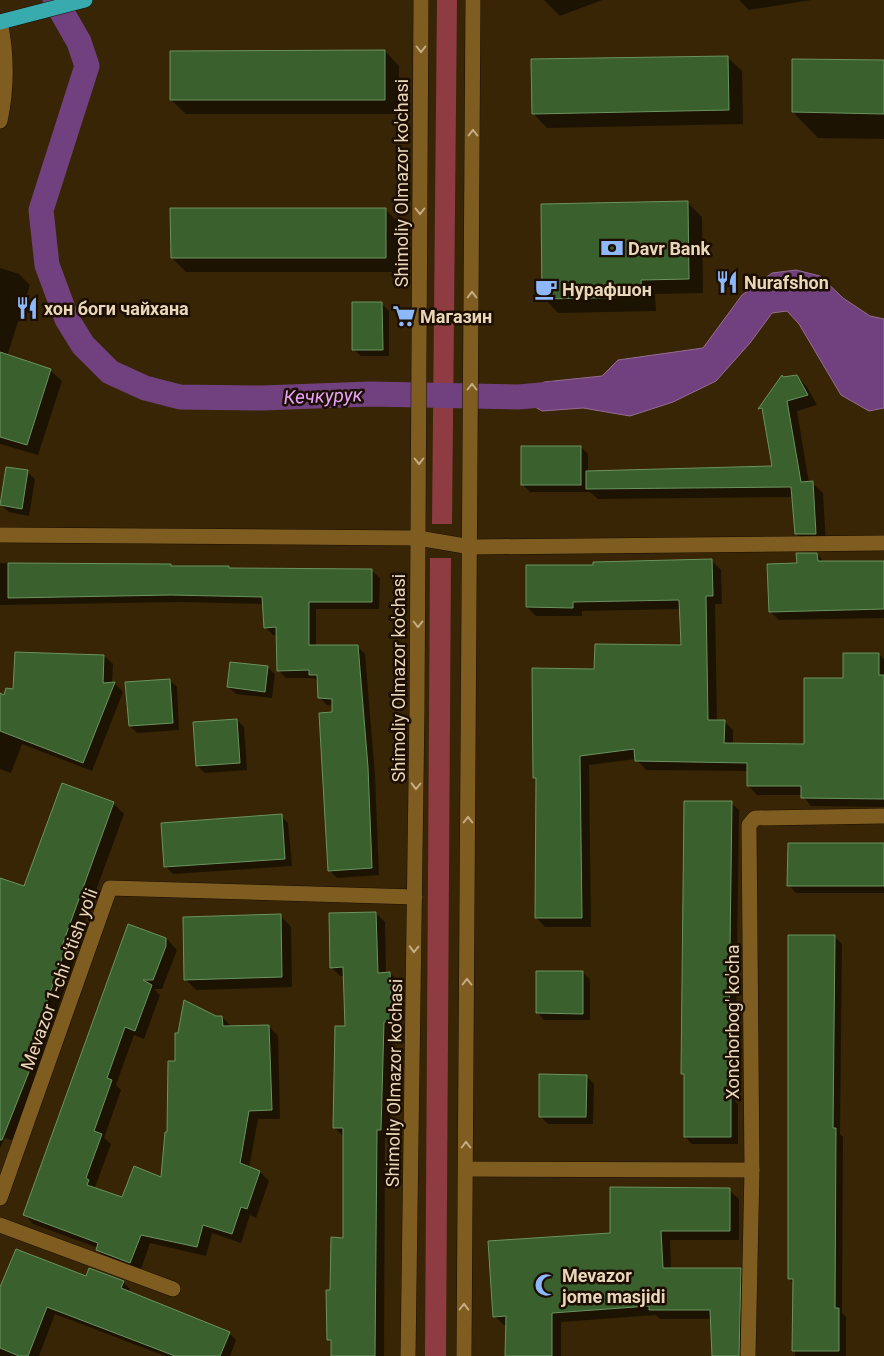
<svg xmlns="http://www.w3.org/2000/svg" width="884" height="1356" font-family="Roboto,sans-serif">
<style>
.forest{fill:#8e3c42}
.water{fill:#71417f;stroke:#956e91}
.shadow{fill:#0007}
.lines{fill:none;stroke-linecap:round;stroke-linejoin:round}
.canal{stroke:#71417f;stroke-width:25}
.building{fill:#3a602e;stroke:#6b935f}
.street-casing{stroke:#1a0f01;stroke-width:16}
.secondary-casing{stroke:#1a0f01;stroke-width:16}
.highway-casing{stroke:#1a0f01;stroke-width:16}
.street{stroke:#7f5d21;stroke-width:15}
.secondary{stroke:#7f5d21;stroke-width:15}
.highway{stroke:#38abaf;stroke-width:15}
.oneway{stroke:#c5ac84}
.labels{text-anchor:middle;dominant-baseline:central;stroke-width:5;stroke-linejoin:round;paint-order:stroke}
.street-label{font-size:18px;fill:#ead7ba;stroke:#1c0e00}
.poi-label{font-size:18px;font-weight:bold;fill:#ead7ba;stroke:#1c0e00;text-anchor:start}
.water-label{font-size:19px;font-style:italic;fill:#e7a2fa;stroke:#1c0e00}
</style>
<rect width="100%" height="100%" fill="#372505"/>
<g class="forest">
<path d="M437,0H457L452,524H432Z"/>
<path d="M430,558H451L446,1356H425Z"/>
</g>
<path class="water" d="M796,270L820,276L843,298L870,316L884,319V408L869,411L841,395L799,324L787,311L772,313L750,343L716,381L673,402L630,416L583,408L542,411L518,397L544,382L602,376L618,360L703,348L742,295L772,273Z"/>
<g class="shadow">
<path d="M544,0H602L560,16Z"/>
<path d="M739,0H811L749,10Z"/>
<path d="M385,51L399,66V114H186L171,100Z"/>
<path d="M727,57L742,71L743,124L547,128L533,113Z"/>
<path d="M884,61V139L818,138L793,112Z"/>
<path d="M688,203L702,217L703,293L655,294L656,311L558,313L544,298Z"/>
<path d="M385,209L400,224V272H186L172,258Z"/>
<path d="M0,268L19,274L30,285L7,356L50,370L62,381L38,455L0,444Z"/>
<path d="M382,304L389,311V356H361L353,349Z"/>
<path d="M797,376L807,387L817,405L797,411L809,483H812L823,493L826,544L807,545L796,534L793,497L598,499L590,492H530L523,485L581,447L588,454V472L774,467L764,413L760,409L783,377Z"/>
<path d="M27,472L35,479L29,516L9,512L1,505Z"/>
<path d="M817,554L825,563L884,562V618L779,620L770,611L798,564Z"/>
<path d="M712,561L721,570L722,604H715L717,721H724L733,730V745H805L844,679L879,654L884,659V807L811,806L802,795H757L748,785V771L646,770L636,759L589,765L591,927H545L536,917L537,780L534,777L595,670L683,646L681,609L582,611V616H536L527,607L595,567Z"/>
<path d="M0,563L170,565L173,567L230,569L372,571L380,578L379,609H316V646H357L365,654L375,776L379,875L337,878L329,870L333,706L327,705L319,697L318,682L314,678H286L278,670V635H273L265,627L264,604L180,602L0,605Z"/>
<path d="M104,656L113,664L112,684H115L123,692L92,771L22,744L11,773L0,769V695L5,696Z"/>
<path d="M267,667L275,674L272,698L236,694L228,687Z"/>
<path d="M169,680L177,687L179,730L137,733L130,726Z"/>
<path d="M237,720L244,727L247,770L205,773L197,766Z"/>
<path d="M62,785L114,804L124,814L72,956L75,959L44,1049L49,1055L15,1141L5,1138L0,1148V879L25,887Z"/>
<path d="M731,803L739,810L735,1101L738,1104V1144H692L685,1137V1076L682,1073Z"/>
<path d="M281,816L288,823L292,866L173,874L165,866Z"/>
<path d="M884,845V893H796L789,885Z"/>
<path d="M376,913L385,922L386,973H390L399,982L400,1030H393L390,1138H385L384,1356H332V1344L328,1339L332,1291L344,1239L343,1136L334,1127L347,1027L344,976H340L331,967Z"/>
<path d="M280,915L291,927L292,987L196,990L185,979Z"/>
<path d="M128,926L168,940L177,950L162,989H154L160,995L144,1039L134,1035L116,1085L121,1090L104,1138L111,1144L95,1187L97,1190L123,1199L162,1178L176,1062L215,1017H222L231,1026H269L278,1036L280,1119H258L249,1168L260,1172L269,1181L256,1218L250,1215L241,1243L212,1233L206,1256L150,1243L140,1272L106,1259L97,1250L98,1248L33,1224L24,1214Z"/>
<path d="M834,936L842,944L840,1134L843,1137L842,1313L846,1317V1356H795L794,1283L789,1279Z"/>
<path d="M583,972L590,980V1020H544L537,1012Z"/>
<path d="M586,1076L594,1084L593,1124H548L540,1116Z"/>
<path d="M729,1190L739,1199V1240H670L671,1269H740L749,1279L748,1356H713L712,1319H660L656,1315L561,1322V1356H507V1325H504L494,1316L612,1235Z"/>
<path d="M86,1278L123,1282L130,1289L129,1293L229,1333L236,1340L230,1356H165L55,1314L39,1356H0V1293Z"/>
</g>
<g class="lines">
<path class="canal" d="M55,0L79,42L87,66L41,210L47,265L67,319L83,345L110,372L145,388L180,397L262,398L370,394L518,397L552,394"/>
</g>
<g class="building">
<path d="M385,50V100H170V51Z"/>
<path d="M728,56L729,110L532,114L531,59Z"/>
<path d="M792,59L884,60V114L792,112Z"/>
<path d="M688,201L689,279L641,280L642,297L542,299L541,204Z"/>
<path d="M170,208H386V258H171Z"/>
<path d="M352,302H382L383,350H352Z"/>
<path d="M0,352L51,369L27,445L0,437Z"/>
<path d="M782,375L783,377L797,375L808,395L787,401L801,482L813,481L816,534H795L791,487L586,489V471L772,466L762,408L758,409Z"/>
<rect x="521" y="446" width="60" height="39"/>
<path d="M6,467L28,470L22,509L0,505Z"/>
<path d="M796,553H817L818,561H884V609L769,612L767,564L797,563Z"/>
<path d="M712,559L713,596H706L708,720H725L724,743L804,744V678H843V653H879V675H884V799L801,798V786H747V763L635,761L634,749L580,756L582,918H535L536,778H533L532,668L594,669L595,644L681,645L679,600L573,602V608L526,607V565H593V562Z"/>
<path d="M8,563L171,564V566H229V568L372,569V602H309V645H358L368,767L372,868L328,871L319,713L332,712V699L318,698L317,675H309V670L277,671L276,627L264,628L262,597L171,595L8,598Z"/>
<path d="M15,652L104,655L103,683L115,682L83,763L0,731V693L4,695L6,688L13,689Z"/>
<path d="M230,662L268,666L265,692L227,687Z"/>
<path d="M170,679L173,723L129,726L125,682Z"/>
<path d="M237,719L240,763L196,766L193,722Z"/>
<path d="M62,783L114,802L62,946L66,947L33,1041L40,1044L2,1140H0V878L24,886Z"/>
<path d="M684,801H732L728,1095H731V1137H684V1074H681Z"/>
<path d="M282,814L285,859L164,867L161,823Z"/>
<path d="M788,843H884V886H787Z"/>
<path d="M376,912L378,973L390,972L392,1021L384,1022L381,1130H377L375,1356H331V1340H327L326,1290H330L331,1237L343,1238V1128H333L335,1026H345L343,967L330,968L329,913Z"/>
<path d="M281,914L282,977L184,980L183,917Z"/>
<path d="M128,924L166,938V946L153,980H143L152,985L135,1031L125,1027L107,1078L112,1080L94,1131L102,1134L86,1178L89,1180L87,1185L122,1197L134,1166L161,1177L165,1132H167L168,1061H175V1033H178L184,1000L216,1016H222L223,1026L269,1025L272,1110L249,1111L240,1163L260,1171L247,1209L241,1207L232,1234L203,1225L197,1247L141,1235L130,1263L96,1250L98,1243L23,1215Z"/>
<path d="M788,935H835L833,1128H836L835,1308H839V1351H792L793,1279H788Z"/>
<path d="M536,971H583V1014L536,1013Z"/>
<path d="M539,1074L587,1075L586,1117H539Z"/>
<path d="M610,1187L730,1188V1231H661L663,1268H741L739,1356H712L710,1310H649V1306L552,1313V1356H505L506,1316L493,1317L488,1241L610,1233Z"/>
<path d="M16,1249L86,1276L89,1268L124,1281L121,1288L230,1332L220,1356H175L47,1307L28,1356H19L0,1348V1287Z"/>
</g>
<g class="lines">
<defs>
<g id="street">
<path d="M0,22C7,53 7,89 0,121"/>
<path d="M0,535L418,538L471,547L884,543"/>
<path d="M466,1169L752,1170"/>
<path d="M0,1198L110,888L415,897"/>
<path d="M0,1225L173,1289"/>
<path d="M748,1356L752,1170L749,825L755,818L884,816"/>
</g>
<g id="secondary">
<path d="M408,1356L417,710L421,0"/>
<path d="M464,1356L473,0"/>
</g>
<path id="highway" d="M0,22L85,0"/>
</defs>
<use href="#street" class="street-casing"/>
<use href="#secondary" class="secondary-casing"/>
<use href="#highway" class="highway-casing"/>
<use href="#street" class="street"/>
<use href="#secondary" class="secondary"/>
<use href="#highway" class="highway"/>
</g>
<defs><path id="oneway-chevron" d="M-2-3.5L2.5 0L-2 3.5" fill="none" stroke-width="1.6" stroke-linecap="round" stroke-linejoin="round" transform="scale(1.25)"/></defs>
<g class="oneway">
<use href="#oneway-chevron" transform="translate(421 49) rotate(90)"/>
<use href="#oneway-chevron" transform="translate(473 133) rotate(-90)"/>
<use href="#oneway-chevron" transform="translate(420 211) rotate(90)"/>
<use href="#oneway-chevron" transform="translate(472 295) rotate(-90)"/>
<use href="#oneway-chevron" transform="translate(472 387) rotate(-90)"/>
<use href="#oneway-chevron" transform="translate(419 461) rotate(90)"/>
<use href="#oneway-chevron" transform="translate(418 624) rotate(90)"/>
<use href="#oneway-chevron" transform="translate(416 786) rotate(91)"/>
<use href="#oneway-chevron" transform="translate(468 820) rotate(-90)"/>
<use href="#oneway-chevron" transform="translate(414 949) rotate(91)"/>
<use href="#oneway-chevron" transform="translate(467 982) rotate(-90)"/>
<use href="#oneway-chevron" transform="translate(466 1145) rotate(-90)"/>
<use href="#oneway-chevron" transform="translate(464 1307) rotate(-89)"/>
</g>
<defs>
<symbol id="bank-bare" viewBox="-9 -9 18 18"><path d="M-6-4H6V4H-6ZM0-2.3a2.3 2.3 0 1 0 0 4.6a2.3 2.3 0 1 0 0-4.6Z" fill="#8db9fc" stroke="#1c0e00" stroke-width="2.5" paint-order="stroke"/></symbol>
<symbol id="restaurant-bare" viewBox="-9 -9 18 18"><path d="M-5-6h1v4h1v-4h1v4h1v-4h1v5L-1.5 .5V6h-2V.5L-5-1ZM5-6V6H3V1.5H1.5Q1.5-4 5-6Z" fill="#8db9fc" stroke="#1c0e00" stroke-width="2.5" paint-order="stroke"/></symbol>
<symbol id="cafe-bare" viewBox="-9 -9 18 18"><path d="M-5.5-4.5H6V0H3Q3 3.5 0 3.5H-2.5Q-5.5 3.5-5.5 0ZM3-3.2v2h1.7v-2ZM-6 4.5H4V6H-6Z" fill="#8db9fc" stroke="#1c0e00" stroke-width="2.5" paint-order="stroke"/></symbol>
<symbol id="supermarket-bare" viewBox="-9 -9 18 18"><path d="M-6-5.5h2.5l.6 2H6L4.5 2H-2.5L-4.4-4H-6ZM-1.5 3.2a1.3 1.3 0 1 0 .1 0ZM3 3.2a1.3 1.3 0 1 0 .1 0Z" fill="#8db9fc" stroke="#1c0e00" stroke-width="2.5" paint-order="stroke"/></symbol>
<symbol id="mosque-bare" viewBox="-9 -9 18 18"><path d="M3.5-4.9A6 6 0 1 0 3.5 4.9A5 5 0 1 1 3.5-4.9Z" fill="#8db9fc" stroke="#1c0e00" stroke-width="2.5" paint-order="stroke"/></symbol>
</defs>
<g fill-rule="evenodd">
<use href="#bank-bare" x="596" y="232" width="32" height="32"/>
<use href="#restaurant-bare" x="711" y="266" width="32" height="32"/>
<use href="#cafe-bare" x="530" y="273" width="32" height="32"/>
<use href="#restaurant-bare" x="11" y="292" width="32" height="32"/>
<use href="#supermarket-bare" x="388" y="300" width="32" height="32"/>
<use href="#mosque-bare" x="530" y="1269" width="32" height="32"/>
</g>
<g class="labels">
<g class="street-label">
<text transform="translate(401 183) rotate(-90)">Shimoliy Olmazor ko'chasi</text>
<text transform="translate(398 678) rotate(-90)">Shimoliy Olmazor ko'chasi</text>
<text transform="translate(59 979) rotate(-70)">Mevazor 1-chi o'tish yo'li</text>
<text transform="translate(732 1022) rotate(-90)">Xonchorbog' ko'cha</text>
<text transform="translate(394 1083) rotate(-89)">Shimoliy Olmazor ko'chasi</text>
</g>
<g class="poi-label">
<text x="628" y="248">Davr Bank</text>
<text x="744" y="282">Nurafshon</text>
<text x="562" y="289">Нурафшон</text>
<text x="44" y="308">хон боги чайхана</text>
<text x="420" y="316">Магазин</text>
<text x="562" y="1275">Mevazor<tspan x="562" dy="21">jome masjidi</tspan></text>
</g>
<g class="water-label">
<text transform="translate(323 396) rotate(-2)">Кечкурук</text>
</g>
</g>
</svg>
